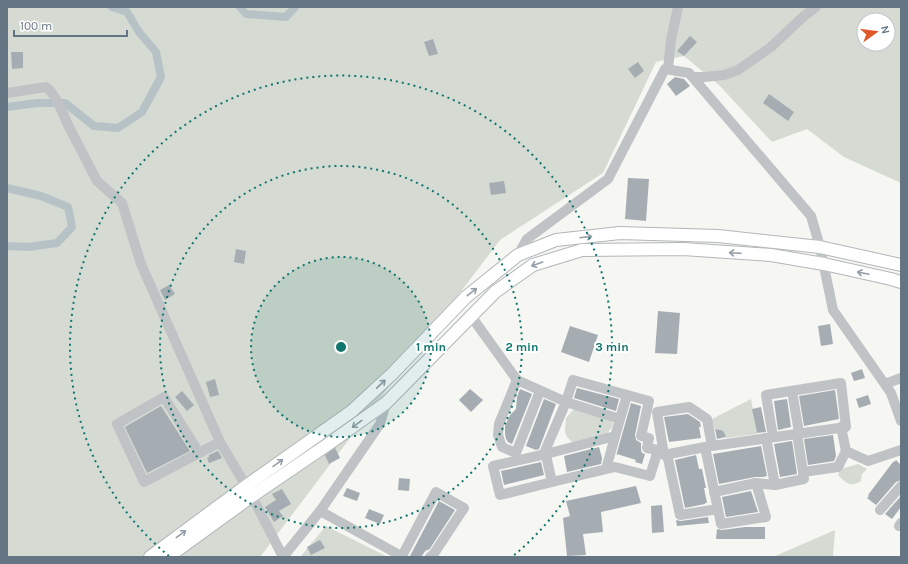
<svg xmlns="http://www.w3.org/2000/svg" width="908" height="564" font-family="Karla,sans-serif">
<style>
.green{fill:#d5dbd2;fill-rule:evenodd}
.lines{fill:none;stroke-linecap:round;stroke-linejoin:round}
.canal{stroke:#b7c2c7;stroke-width:8}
.building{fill:#a5adb3}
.major-casing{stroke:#b2b7ba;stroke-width:14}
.minor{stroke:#bfc3c6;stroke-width:10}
.major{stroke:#fff;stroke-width:12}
.oneway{stroke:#939ea8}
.ring{fill:none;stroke:#0f766e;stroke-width:2;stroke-dasharray:2 4}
.centre{fill:#0f766e;stroke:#fff;stroke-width:2}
.ring-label{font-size:12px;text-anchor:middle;font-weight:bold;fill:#0f766e;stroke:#fff;stroke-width:4;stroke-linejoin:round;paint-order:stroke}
</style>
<rect width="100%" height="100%" fill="#f6f6f2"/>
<g class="green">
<path d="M7,7H901V183L844,157L807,129L772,142L719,85L684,56L656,62L603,173L500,240L260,557H7ZM864,20H888V44H864Z"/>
<path d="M751,399L757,434L726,438C724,430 720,430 713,428L710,420Z"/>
<path d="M574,409L611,421L613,423L612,427L606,435L573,442L571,441L567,437L565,432L566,418Z"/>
<path d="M858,464L867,469L862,474L861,481C850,488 846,483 838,475L839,472L844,468Z"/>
<path d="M326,526L388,557H300Z"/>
<path d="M835,530L833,557H773Z"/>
</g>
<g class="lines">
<g class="canal">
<path d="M240,7L246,14L286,17L295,7"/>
<path d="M7,107L37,103H65L94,126L118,128L142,112L161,77L156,52L139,32L127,12L112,7"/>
<path d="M7,188L41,196L68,207L72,227L57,243L28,247L7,246"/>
</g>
</g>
<g class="building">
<path d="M690,36L697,42L684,56L677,51Z"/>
<path d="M433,39L438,54L429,56L424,42Z"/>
<path d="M11,52H23V68L12,69Z"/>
<path d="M638,62L644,71L635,78L628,69Z"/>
<path d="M675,77L684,79L690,86L676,96L667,84Z"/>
<path d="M769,94L794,112L788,121L763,103Z"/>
<path d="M628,178L649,179L646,221L625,219Z"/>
<path d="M504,181L506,193L491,195L489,183Z"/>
<path d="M236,249L246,251L244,264L234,262Z"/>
<path d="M169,285L175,294L165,300L160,290Z"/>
<path d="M658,311L680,313L677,354L655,353Z"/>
<path d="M830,324L833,344L821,346L818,326Z"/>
<path d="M570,326L598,335L589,362L561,352Z"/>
<path d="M862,369L865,378L854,381L851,373Z"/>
<path d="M215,379L219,395L210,397L206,382Z"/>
<path d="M577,388L619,399L616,411L574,398Z"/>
<path d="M470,389L483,400L471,412L459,400Z"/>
<path d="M520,389L532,394L512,444L508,442L506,439L505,434V426L510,415L516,409L517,397Z"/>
<path d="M835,390L839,419L804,426L799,396Z"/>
<path d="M182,391L194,405L187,411L175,397Z"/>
<path d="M868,395L871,404L859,408L856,399Z"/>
<path d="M544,399L556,404L539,449L536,450L526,446Z"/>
<path d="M787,399L791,427L778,430L774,401Z"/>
<path d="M631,403L641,406L635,435L636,440L641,443V450L642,453L645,454L642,464L635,462L636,460L617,454L616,456Z"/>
<path d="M161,406L190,451L147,473L125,427Z"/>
<path d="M761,407L766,432L757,433L752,409Z"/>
<path d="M688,414L700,422L701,427H699L701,438L669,442L664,417Z"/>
<path d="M715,429L721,430L724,432L726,437L717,439Z"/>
<path d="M833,435L836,456L834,461L808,465L804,439Z"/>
<path d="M792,441L797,474L780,477L774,444Z"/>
<path d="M761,446L767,476L763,477H755L719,484L713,454Z"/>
<path d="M599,447L602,458L601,464L567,472L564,456Z"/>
<path d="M335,448L340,458L329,464L325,455Z"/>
<path d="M218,451L222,458L209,463L207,458L209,457V455Z"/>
<path d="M696,455L699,469H702L706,488H704L707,503H705V504L685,508L675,460Z"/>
<path d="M896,460L901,465V480L896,482L876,505L867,498L869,496L868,495L893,462H894Z"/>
<path d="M541,462L544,475L504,485L501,471Z"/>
<path d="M399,478L410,479L409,491L398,490Z"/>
<path d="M636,486L641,503L601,512L603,532L583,534L586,555L567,556L563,518L570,516L566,501Z"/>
<path d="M347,488L360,493L357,501L343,496Z"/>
<path d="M282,489L291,504L279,511L283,516L274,522L265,507L276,500L272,494Z"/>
<path d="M751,491L758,512L726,517L722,497Z"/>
<path d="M901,496V507L892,519L885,514Z"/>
<path d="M439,501L455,510L429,550L428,549L427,551L426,550L421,557H412L410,556Z"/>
<path d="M662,505L664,532L652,533L651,506Z"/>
<path d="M369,509L384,515L380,524L365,518Z"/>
<path d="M708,517L709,523L677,526L676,520L681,521Z"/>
<path d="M745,527H765V539H716L717,529L722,530Z"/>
<path d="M320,540L325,548L311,555L307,547Z"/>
</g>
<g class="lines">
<defs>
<g id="major">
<path d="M150,557L246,486L352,411L392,374L466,297L518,255L556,240L620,233L718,236L820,247L901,265"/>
<path d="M168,557L252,496L327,445L386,403L495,292L533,265L582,250L683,249L771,255L824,264L891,279L901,282"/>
</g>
</defs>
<use href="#major" class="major-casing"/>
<g class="minor">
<path d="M668,69L671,40L678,7"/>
<path d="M693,77H704L724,75L738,70L771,47L804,16L816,7"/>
<path d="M7,93L46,87C55,93 63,113 67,123L97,181L122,203L141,264L220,442L246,486"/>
<path d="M518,255L527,239L608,179L665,69L689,73L811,216L820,247L833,310L891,393L901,421"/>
<path d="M471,316L517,380L566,402L545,451L552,482L615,467L650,476L658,450L647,448L649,438L641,436L649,401L573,380L566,402L620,419L606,469"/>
<path d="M517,380L499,424L498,435L502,447L516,453L540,391"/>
<path d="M885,384L901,378"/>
<path d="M792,391L799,433"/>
<path d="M620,419L627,395"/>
<path d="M841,427L846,451"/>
<path d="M797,434L803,472"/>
<path d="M773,437L766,395L841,383L846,427L712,446L707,419L689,407L657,412L664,455L705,447L721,524L766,517L756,483L775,485L804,479L803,472L838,467L846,451L868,461L901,450"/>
<path d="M766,438L775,485"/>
<path d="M199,453L164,397L117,424L144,482L220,442"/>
<path d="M667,454L680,515L718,509"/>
<path d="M552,482L500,495L493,466L546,454L615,436"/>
<path d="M714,492L756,483"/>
<path d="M252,496L283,557"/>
<path d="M880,510L901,486"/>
<path d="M320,511L403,557"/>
<path d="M899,526L901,523"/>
<path d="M402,556L436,492L464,508L433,555L430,557"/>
<path d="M283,557L320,511L380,424L386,403"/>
</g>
<use href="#major" class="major"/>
</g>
<defs><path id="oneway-shaft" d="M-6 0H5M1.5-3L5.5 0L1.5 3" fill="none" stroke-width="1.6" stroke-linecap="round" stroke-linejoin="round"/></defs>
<g class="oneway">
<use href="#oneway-shaft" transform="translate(586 237) rotate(-7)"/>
<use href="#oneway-shaft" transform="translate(735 253) rotate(-177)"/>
<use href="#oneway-shaft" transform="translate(537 264) rotate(160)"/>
<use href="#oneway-shaft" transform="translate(863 273) rotate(-168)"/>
<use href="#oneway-shaft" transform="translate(472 292) rotate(-38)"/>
<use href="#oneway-shaft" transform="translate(381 384) rotate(-43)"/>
<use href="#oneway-shaft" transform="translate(357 424) rotate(144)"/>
<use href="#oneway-shaft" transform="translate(278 463) rotate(-35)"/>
<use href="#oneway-shaft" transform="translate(181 534) rotate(-36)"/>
</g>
<circle cx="341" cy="347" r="90" fill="#0f766e" fill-opacity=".12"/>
<g class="ring">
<circle cx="341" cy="347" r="90"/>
<circle cx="341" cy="347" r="181"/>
<path d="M169 556A271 271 0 1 1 513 556"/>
</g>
<circle cx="341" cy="347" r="6" class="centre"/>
<g class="ring-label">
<text x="431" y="351">1 min</text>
<text x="522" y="351">2 min</text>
<text x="612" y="351">3 min</text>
</g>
<rect width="908" height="564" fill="none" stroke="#657583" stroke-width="16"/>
<g transform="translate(876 32) rotate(76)"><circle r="19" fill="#ffffff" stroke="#c1c8cd"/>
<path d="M0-3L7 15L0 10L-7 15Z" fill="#de582a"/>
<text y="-6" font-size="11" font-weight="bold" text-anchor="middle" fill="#657583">N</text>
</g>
<path d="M14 30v6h113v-6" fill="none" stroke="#657583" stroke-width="2"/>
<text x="20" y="30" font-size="12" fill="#657583" stroke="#ffffff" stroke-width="3" paint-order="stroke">100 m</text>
</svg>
